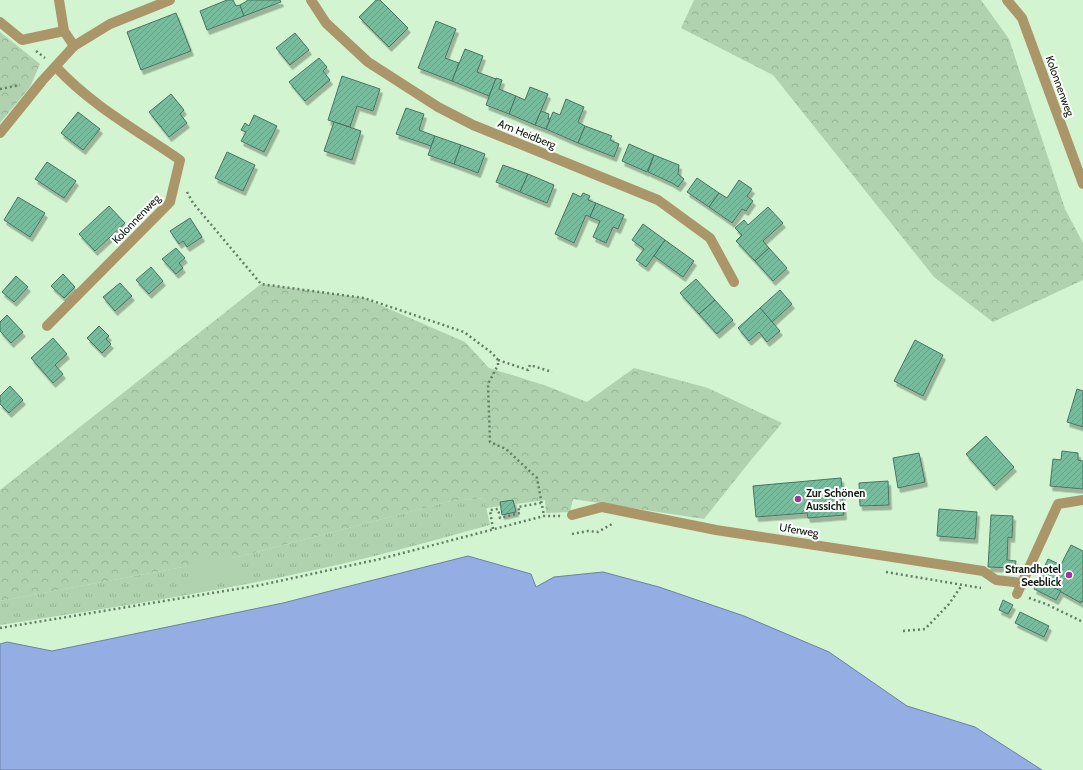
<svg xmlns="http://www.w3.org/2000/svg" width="1083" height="770" font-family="Cabin,sans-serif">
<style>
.grass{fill:url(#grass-tufts)}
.forest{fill:url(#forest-crowns)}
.garden{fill:#b0d2af}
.water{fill:#94aee3;stroke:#6c81a3}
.building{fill:url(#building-hatch);stroke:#487561;filter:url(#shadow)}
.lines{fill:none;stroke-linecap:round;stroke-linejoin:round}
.path{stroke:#677d67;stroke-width:2.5;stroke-dasharray:2 3;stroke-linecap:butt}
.minor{stroke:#ab966a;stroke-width:10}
.poi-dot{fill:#97379f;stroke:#fff;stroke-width:1.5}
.labels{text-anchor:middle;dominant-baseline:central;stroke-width:4;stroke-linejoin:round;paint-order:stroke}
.street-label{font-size:11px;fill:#0d190d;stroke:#fff}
.poi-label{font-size:11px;font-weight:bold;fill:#0d190d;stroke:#fff;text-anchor:start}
</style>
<defs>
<pattern id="grass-tufts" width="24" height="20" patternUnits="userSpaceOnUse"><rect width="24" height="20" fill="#b0d2af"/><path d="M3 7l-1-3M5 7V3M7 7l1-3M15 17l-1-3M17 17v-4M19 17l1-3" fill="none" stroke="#96b495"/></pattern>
<pattern id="forest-crowns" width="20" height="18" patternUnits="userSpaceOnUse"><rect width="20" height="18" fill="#b0d2af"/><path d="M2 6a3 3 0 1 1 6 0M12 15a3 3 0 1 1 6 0" fill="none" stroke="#96b495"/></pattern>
<pattern id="building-hatch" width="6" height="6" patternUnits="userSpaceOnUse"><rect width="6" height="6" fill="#78bc9e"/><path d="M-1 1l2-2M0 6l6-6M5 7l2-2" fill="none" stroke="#67a187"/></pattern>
<filter id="shadow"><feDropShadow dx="2.5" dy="4.5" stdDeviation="0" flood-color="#0004"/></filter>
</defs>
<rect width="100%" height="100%" fill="#d2f4d1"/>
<path class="grass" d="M484,498L490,525C428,542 367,559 305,572C204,594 102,609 0,625V601L242,556L451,501Z"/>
<g class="forest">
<path d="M694,0H981L1009,39L1065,209L1083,243V280L993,322L934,277L773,75L681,28Z"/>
<path d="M0,32L40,64L30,87L0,123Z"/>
<path d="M261,284L364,298L465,342L489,368L544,385L587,402L634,368L708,388L782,423L747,465L704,519L573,499L570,512L546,513L545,500L486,508L484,498L451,501L242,556L0,601V490Z"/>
</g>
<path class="garden" d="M232,554L237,579L194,588L189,563Z"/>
<path class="water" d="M468,556L531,574L536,587L554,577L603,572L659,587L744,616L829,652L907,706L975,727L1042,770H0V644L7,642L52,651L283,603Z"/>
<g class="building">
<path d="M227,0H233L236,6L240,5L244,16L207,30L200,11Z"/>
<path d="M247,0H280L281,2L244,16L240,5L247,1Z"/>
<path d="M376,0H380L408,28L389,47L359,17Z"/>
<path d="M176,13L191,51L141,70L127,32Z"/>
<path d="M436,21L456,29L445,58L459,63L452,81L418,68Z"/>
<path d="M295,33L309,50L290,65L276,48Z"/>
<path d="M465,49L483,56L477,72L496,79L489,96L452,81Z"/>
<path d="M319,58L327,67L323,71L330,80L305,101L289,82Z"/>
<path d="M342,76L380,89L373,111L357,106L350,127L328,120Z"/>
<path d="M496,78L502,80L499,89L516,96L509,114L486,105Z"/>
<path d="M530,87L548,94L535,125L509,114L516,96L525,100Z"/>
<path d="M171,94L184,110L180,114L187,123L169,137L149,112Z"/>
<path d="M566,99L584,107L578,122L585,126L578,143L546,129L553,112L560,115Z"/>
<path d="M406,108L424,114L419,130L435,136L431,146L396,134Z"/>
<path d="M541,111L549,114L548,119H550L546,129L535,125Z"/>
<path d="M78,112L100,129L83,150L61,133Z"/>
<path d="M254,115L277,126L264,152L241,141L246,132L241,130L245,123L249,126Z"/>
<path d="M334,122L361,131L352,160L324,151Z"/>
<path d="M585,126L612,136L610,140L619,144L614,157L578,143Z"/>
<path d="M435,136L461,145L454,164L428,155Z"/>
<path d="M629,144L654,155L647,172L622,161Z"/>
<path d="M461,145L485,154L478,173L454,164Z"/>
<path d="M227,152L255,165L243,191L215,178Z"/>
<path d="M654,155L679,165L678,174L684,179L678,187L672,183L648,172Z"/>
<path d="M47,162L76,181L64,198L35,179Z"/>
<path d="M503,165L528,174L520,192L496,182Z"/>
<path d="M528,174L554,185L547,203L520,192Z"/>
<path d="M697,178L719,193L709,207L687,192Z"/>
<path d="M739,180L752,189L747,196L753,201L746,211L742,209L732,223L709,207L719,193L727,198Z"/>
<path d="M573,193L581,197L583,193L590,196L588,200L596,203L590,217L586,215L574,243L555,234Z"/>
<path d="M18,197L45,213L30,237L4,220Z"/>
<path d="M596,203L624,215L618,229L613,227L606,243L593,237L600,221L590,217Z"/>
<path d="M109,206L125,223L95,251L79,234Z"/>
<path d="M768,207L783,223L763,241L769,248L755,261L736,241L742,235L735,228L744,220L748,225Z"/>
<path d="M190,218L202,237L187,247L183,241L179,244L170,231Z"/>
<path d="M643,224L665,240L646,267L636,260L644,249L632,240Z"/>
<path d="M665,240L694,261L683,277L654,256Z"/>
<path d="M176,248L185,258L179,263L183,268L176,274L162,259Z"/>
<path d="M769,248L787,268L773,281L755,261Z"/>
<path d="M151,267L163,281L149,294L136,280Z"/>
<path d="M63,274L75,287L64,298L51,286Z"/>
<path d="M16,276L28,287L14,302L2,292Z"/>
<path d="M696,279L715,300L699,314L680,293Z"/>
<path d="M120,283L132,296L115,311L103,297Z"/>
<path d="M780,290L792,304L772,322L760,308Z"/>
<path d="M715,300L733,320L717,334L699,314Z"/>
<path d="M760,308L780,331L767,342L759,332L749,341L738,328Z"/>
<path d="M7,315L23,332L11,343L0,331V322Z"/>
<path d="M99,326L109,336L106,339L111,344L102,353L87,338Z"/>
<path d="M53,338L67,354L55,365L63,374L53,383L31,358Z"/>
<path d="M915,340L943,355L923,396L894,381Z"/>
<path d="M10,386L23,400L9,413L0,404V396Z"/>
<path d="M1077,389L1083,391V427L1067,422Z"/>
<path d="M986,436L1014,467L994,486L966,454Z"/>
<path d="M1062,451L1078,453V460L1083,461V489L1050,486L1053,459L1061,460Z"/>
<path d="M919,453L925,482L898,488L893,458Z"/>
<path d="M841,478L844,515L808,518L807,513L756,517L753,486Z"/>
<path d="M888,481L889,505L860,506L859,483Z"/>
<path d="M513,500L516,512L502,515L500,502Z"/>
<path d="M939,509L977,512L975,539L937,536Z"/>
<path d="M991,515L1013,516L1012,538L1008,537L1007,560L1016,561L1015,568L988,567Z"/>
<path d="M1071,545L1083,551V602L1081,601V603L1050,586Z"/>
<path d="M1048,559L1061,565L1050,586L1061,591L1056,600L1034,589Z"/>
<path d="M1003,600L1013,605L1008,614L999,610Z"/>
<path d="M1020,612L1049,626L1044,637L1015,623Z"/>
</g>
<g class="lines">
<g class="path">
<path d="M36,51L45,58"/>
<path d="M0,89L20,85"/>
<path d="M187,192L193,203L261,284L364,298L464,332L492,353L498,360V365L488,384L490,442L506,449L537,478L544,516"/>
<path d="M498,360L528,370L530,365L552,372"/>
<path d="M493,529L490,510L498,509L500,518L520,513L518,507L541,503"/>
<path d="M572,534L588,531L598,532L612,524"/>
<path d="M886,572L981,588"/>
<path d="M1029,598L1046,604L1083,622"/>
<path d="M0,628L261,585L380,559L544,516H560"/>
<path d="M903,631L925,629L949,604L962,585"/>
</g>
<g class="minor">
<path d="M59,0L64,31L74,46"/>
<path d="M311,0L326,23L368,62L438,107L473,125L658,200L710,238L734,282"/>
<path d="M1007,0L1022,18L1083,184"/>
<path d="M0,22L22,40L64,31"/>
<path d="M0,133L42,81L74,46L110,24L170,0"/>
<path d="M47,326L170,202L180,160C138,131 91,105 56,67"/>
<path d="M572,515L602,507L716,530L983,571L996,580L1022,583"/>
<path d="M1017,594L1058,504L1083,500"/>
</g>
</g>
<g class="poi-dot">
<circle cx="798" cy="499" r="4"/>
<circle cx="1069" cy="575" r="4"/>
</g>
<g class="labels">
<g class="street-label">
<text transform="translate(1060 86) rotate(70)">Kolonnenweg</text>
<text transform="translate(527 134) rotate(22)">Am Heidberg</text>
<text transform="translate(136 219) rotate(-46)">Kolonnenweg</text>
<text transform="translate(799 530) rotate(9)">Uferweg</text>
</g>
<g class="poi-label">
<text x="806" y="493">Zur Schönen<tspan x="806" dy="13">Aussicht</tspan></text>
<text x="1061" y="569" text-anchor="end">Strandhotel<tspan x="1061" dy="13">Seeblick</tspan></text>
</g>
</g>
</svg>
